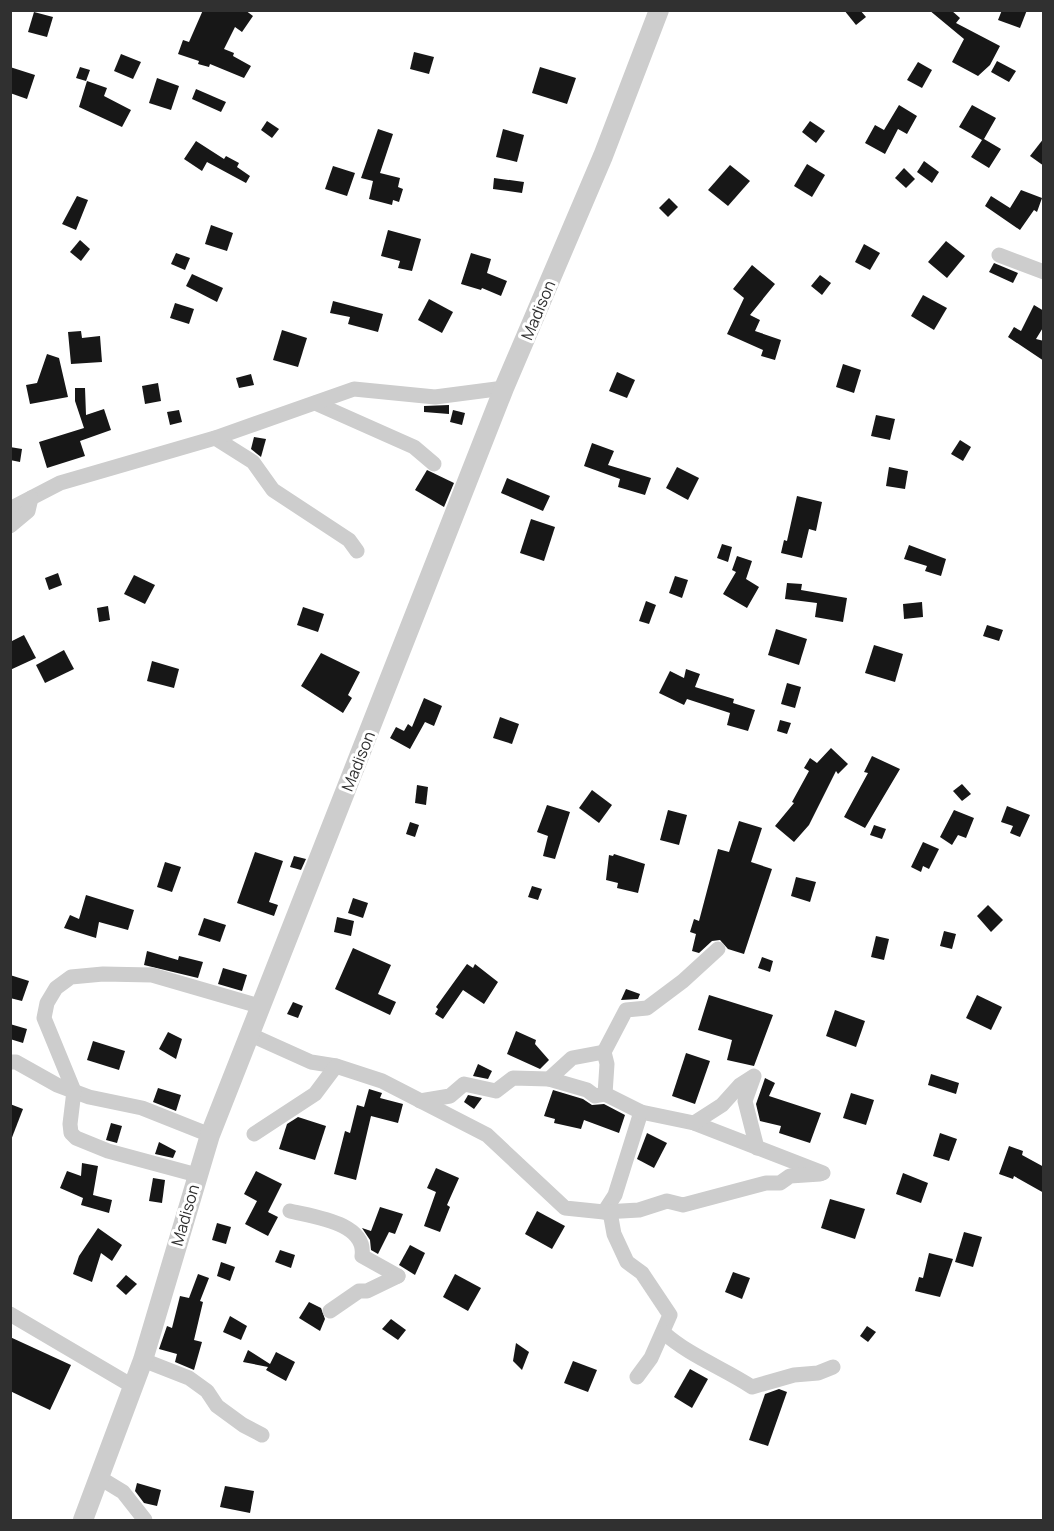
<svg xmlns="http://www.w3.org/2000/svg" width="1054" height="1531" font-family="Manrope,sans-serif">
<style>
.building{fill:#171717}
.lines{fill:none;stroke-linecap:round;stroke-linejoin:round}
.minor{stroke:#cdcdcd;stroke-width:15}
.tertiary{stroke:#cdcdcd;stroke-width:20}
.labels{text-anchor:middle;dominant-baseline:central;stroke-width:6;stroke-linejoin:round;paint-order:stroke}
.street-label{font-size:16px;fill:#303030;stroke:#fff}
</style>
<rect width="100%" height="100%" fill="#fff"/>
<g class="building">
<path d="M203,10H245L253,16L242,32L235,27L224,49L234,53L233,56L251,66L244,78L210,64L209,67L198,64L199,61L178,54L183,40L189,42Z"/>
<path d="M844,10H860L866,17L856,25Z"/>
<path d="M929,10H951L960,18L956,23L1000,46L990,65L978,76L952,62L964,39Z"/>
<path d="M1002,10H1027L1020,28L998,20Z"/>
<path d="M34,12L53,17L47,37L28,32Z"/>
<path d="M414,52L434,57L429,74L410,69Z"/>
<path d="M121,54L141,62L133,79L114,71Z"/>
<path d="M997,61L1016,71L1009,82L991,72Z"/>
<path d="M918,62L932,70L922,88L907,80Z"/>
<path d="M10,67L35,75L27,99L10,93Z"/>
<path d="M80,67L90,70L86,81L76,78Z"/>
<path d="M540,67L576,78L567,104L532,93Z"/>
<path d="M157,78L179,86L171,110L149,103Z"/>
<path d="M87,81L107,88L104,96L131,110L122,127L79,107Z"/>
<path d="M196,89L226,102L221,112L192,99Z"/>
<path d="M899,105L917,116L907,134L898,129L885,154L865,143L875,125L884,130Z"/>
<path d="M972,105L996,118L984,139L1001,149L989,168L971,157L982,140L959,127Z"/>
<path d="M267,121L279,129L272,138L261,130Z"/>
<path d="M810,121L825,131L816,143L802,132Z"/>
<path d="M378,129L393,134L380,173L400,178L398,187L403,189L399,202L393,200L392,205L369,199L373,181L361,178Z"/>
<path d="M503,129L524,135L517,162L496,157Z"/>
<path d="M1044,138V166L1030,156Z"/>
<path d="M196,141L224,159L226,156L239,163L237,167L250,176L246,183L207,162L202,171L184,159Z"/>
<path d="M924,161L939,172L932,183L917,172Z"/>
<path d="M807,164L825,175L812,197L794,186Z"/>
<path d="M730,165L750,181L728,206L708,190Z"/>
<path d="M333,166L355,173L347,196L325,189Z"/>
<path d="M904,168L915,179L906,188L895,178Z"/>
<path d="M494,178L524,182L522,193L493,189Z"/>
<path d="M1021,190L1042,198L1037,212L1034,210L1020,230L985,206L991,196L1010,208Z"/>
<path d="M77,196L88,200L76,230L62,224Z"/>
<path d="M669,198L678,207L668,217L659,208Z"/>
<path d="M211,225L233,233L227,251L205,244Z"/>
<path d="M388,230L421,239L412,271L398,268L400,261L381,256Z"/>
<path d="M80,240L90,249L81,261L70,252Z"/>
<path d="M946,241L965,256L947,278L928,262Z"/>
<path d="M864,244L880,253L870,270L855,262Z"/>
<path d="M176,253L190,258L185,270L171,264Z"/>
<path d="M471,253L491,259L487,273L507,281L501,296L482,288L481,290L461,284Z"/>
<path d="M994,263L1018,273L1013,283L989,272Z"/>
<path d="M752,265L775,284L750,315L760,320L755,331L781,340L775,360L761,356L763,350L727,334L744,298L733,289Z"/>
<path d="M192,274L223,288L217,302L186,286Z"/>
<path d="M820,275L831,283L822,295L811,286Z"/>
<path d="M923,295L947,308L934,330L911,316Z"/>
<path d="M429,299L453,312L442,333L418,320Z"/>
<path d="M333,301L383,314L378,332L348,324L350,317L330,313Z"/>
<path d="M175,303L194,309L189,324L170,318Z"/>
<path d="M1034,305L1044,311V326L1036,339L1044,341V361L1008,337L1014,327L1021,331Z"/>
<path d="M282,330L307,338L298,367L273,360Z"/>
<path d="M81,331L82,338L100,336L102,362L71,364L68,332Z"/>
<path d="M47,354L59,358L68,397L30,404L26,385L37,383Z"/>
<path d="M843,364L861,370L854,393L836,387Z"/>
<path d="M617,372L635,380L627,398L609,391Z"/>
<path d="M251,374L254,385L239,388L236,378Z"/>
<path d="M158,383L161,401L145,404L142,386Z"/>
<path d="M75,388H85L86,415L104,409L111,430L80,441L85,456L47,468L39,442L84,428L75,401Z"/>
<path d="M449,405V414L424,412V406Z"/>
<path d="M179,410L182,422L170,425L167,412Z"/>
<path d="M453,410L465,413L462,425L450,422Z"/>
<path d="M876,415L895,419L890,440L871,436Z"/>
<path d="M254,437L266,439L261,457L251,449Z"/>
<path d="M960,440L971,447L963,461L951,454Z"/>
<path d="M592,443L614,451L608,465L651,478L645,495L618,487L620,479L584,466Z"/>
<path d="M10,447L22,449L20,462L10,460Z"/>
<path d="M677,467L699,478L688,500L666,488Z"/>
<path d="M889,467L908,471L905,489L886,486Z"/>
<path d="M427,470L454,483L444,507L415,490Z"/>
<path d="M507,478L550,496L543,511L501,493Z"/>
<path d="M797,496L822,502L816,531L809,529L802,558L781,553L784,540L787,541Z"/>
<path d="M531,519L555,527L544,561L520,553Z"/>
<path d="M722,544L732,547L728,562L717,558Z"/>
<path d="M909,545L946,559L941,576L925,571L927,566L904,559Z"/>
<path d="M737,556L752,561L746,579L759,587L747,608L723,594L736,572L732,570Z"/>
<path d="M58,573L62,585L49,590L45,578Z"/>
<path d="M134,575L155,585L145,604L124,594Z"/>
<path d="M675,576L688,580L682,598L669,593Z"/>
<path d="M787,583L802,584L801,590L847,598L843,622L815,617L817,603L785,599Z"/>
<path d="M646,601L656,605L649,624L639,621Z"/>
<path d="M922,602L923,617L904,619L903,604Z"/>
<path d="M108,606L110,620L99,622L97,608Z"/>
<path d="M303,607L324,614L318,632L297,625Z"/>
<path d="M987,625L1003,630L999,641L983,636Z"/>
<path d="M776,629L807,639L799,665L768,655Z"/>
<path d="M24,635L36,658L10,670V642Z"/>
<path d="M874,645L903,654L895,682L865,673Z"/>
<path d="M64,650L74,669L45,683L36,665Z"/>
<path d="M321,653L360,672L348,695L352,698L343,713L301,686Z"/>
<path d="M152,661L179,669L174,688L147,681Z"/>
<path d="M686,669L700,674L695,687L734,699L733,703L755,710L748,731L727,725L730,713L687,699L684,705L659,693L670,671L684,678Z"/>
<path d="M787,683L801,687L795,708L781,704Z"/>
<path d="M424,698L442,706L434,726L425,722L410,749L390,738L396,727L404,731L408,724L412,727Z"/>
<path d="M500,717L519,724L512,744L493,738Z"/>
<path d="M780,720L791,723L787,734L777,731Z"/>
<path d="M831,748L848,764L838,774L836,771L809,825L794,842L775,826L794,803L792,802L809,771L804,768L810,758L817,763Z"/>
<path d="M872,756L900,769L865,828L844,817L868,773L864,772Z"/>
<path d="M962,784L971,794L962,801L953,791Z"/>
<path d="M417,785L428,787L426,805L415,803Z"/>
<path d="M592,790L612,805L599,823L579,808Z"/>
<path d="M547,805L570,812L555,859L543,856L548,836L537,832Z"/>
<path d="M1007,806L1030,815L1020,837L1010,833L1013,826L1001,822Z"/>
<path d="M668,810L687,815L679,845L660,840Z"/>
<path d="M954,810L974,818L966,838L958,835L952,845L940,837Z"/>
<path d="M739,821L762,828L751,862L772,869L744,954L728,949L720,940L712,941L699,953L692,951L696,934L690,932L694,919L699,921L718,849L729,852Z"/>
<path d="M410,822L419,825L415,837L406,834Z"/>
<path d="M874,825L886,829L882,839L870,835Z"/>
<path d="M923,842L939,849L929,869L923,866L921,872L911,867Z"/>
<path d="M255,852L283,861L269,902L278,905L274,916L237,903Z"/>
<path d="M614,854L645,864L638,893L617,888L618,883L606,880L609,855L613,856Z"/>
<path d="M294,856L306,859L301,870L290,867Z"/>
<path d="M165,862L181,867L172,892L157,887Z"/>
<path d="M796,877L816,882L810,902L791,896Z"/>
<path d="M532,886L542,889L538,900L528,897Z"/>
<path d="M86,895L134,910L128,930L99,922L96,938L64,928L70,915L79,919Z"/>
<path d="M353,898L368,903L363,918L348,913Z"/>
<path d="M988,905L1003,920L991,932L977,916Z"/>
<path d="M337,917L354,921L351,936L334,932Z"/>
<path d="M204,918L226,925L220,942L198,935Z"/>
<path d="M944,931L956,934L952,949L940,946Z"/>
<path d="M876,936L889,939L884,960L871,957Z"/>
<path d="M353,948L391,965L378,994L396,1002L390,1015L335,989Z"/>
<path d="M147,951L178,960L179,956L203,962L198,978L144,965Z"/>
<path d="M762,957L773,961L770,972L758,968Z"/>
<path d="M467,964L473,968L475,964L498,982L484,1004L463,990L443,1019L435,1014L438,1009L436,1007Z"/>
<path d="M223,968L247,975L242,991L218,984Z"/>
<path d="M10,975L29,981L22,1001L10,998Z"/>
<path d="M626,989L640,994L638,999L621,1000Z"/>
<path d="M709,995L773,1015L754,1066L727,1060L732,1040L698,1030Z"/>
<path d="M977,995L1002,1007L991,1030L966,1018Z"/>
<path d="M293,1002L303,1006L298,1018L287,1014Z"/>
<path d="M835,1010L865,1021L856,1047L826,1036Z"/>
<path d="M10,1024L27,1029L23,1043L10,1039Z"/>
<path d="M516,1031L536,1040L535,1044L549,1060L540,1069L507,1054Z"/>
<path d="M168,1032L182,1039L176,1059L159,1049Z"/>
<path d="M93,1041L125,1051L119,1070L87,1060Z"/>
<path d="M686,1053L710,1061L695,1104L672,1096Z"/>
<path d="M478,1064L492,1071L488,1079L473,1076Z"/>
<path d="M931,1074L959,1083L956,1094L928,1085Z"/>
<path d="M765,1078L775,1083L769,1096L821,1113L810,1143L779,1133L781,1126L760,1121L756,1104Z"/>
<path d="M158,1088L181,1095L176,1111L153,1102Z"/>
<path d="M369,1089L382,1093L380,1098L403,1104L398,1123L371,1116L356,1180L334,1174L345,1131L350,1133L357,1105L364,1107Z"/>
<path d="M553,1090L583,1099L592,1105L604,1104L625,1115L619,1133L584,1120L581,1129L554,1123L555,1119L544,1116Z"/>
<path d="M851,1093L874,1100L866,1125L843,1118Z"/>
<path d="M468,1095L482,1098L474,1109L464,1102Z"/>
<path d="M10,1104L23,1109L11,1140H10Z"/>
<path d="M298,1117L326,1126L315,1160L279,1149L287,1124Z"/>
<path d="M111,1123L122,1126L117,1143L106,1140Z"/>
<path d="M647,1133L667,1143L654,1168L637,1159Z"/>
<path d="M940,1133L957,1139L949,1161L933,1156Z"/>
<path d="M159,1142L176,1151L173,1158L155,1154Z"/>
<path d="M1009,1146L1023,1151L1022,1155L1044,1167V1193L1014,1176L1013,1179L999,1174Z"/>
<path d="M82,1163L98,1166L93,1195L112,1200L109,1213L81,1205L83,1198L60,1188L67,1171L81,1176Z"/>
<path d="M436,1168L459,1178L447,1205L450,1207L440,1232L424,1226L436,1192L427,1188Z"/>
<path d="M256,1171L282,1184L268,1212L278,1217L268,1236L245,1224L257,1201L244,1194Z"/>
<path d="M903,1173L928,1183L921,1203L896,1194Z"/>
<path d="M153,1178L165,1180L162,1203L149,1201Z"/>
<path d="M830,1199L865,1209L855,1239L821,1228Z"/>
<path d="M380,1207L403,1214L395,1234L389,1232L378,1254L371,1250L370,1240L362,1228L371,1231Z"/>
<path d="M537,1211L565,1226L552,1249L525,1234Z"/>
<path d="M217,1223L231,1227L226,1244L212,1240Z"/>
<path d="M98,1228L122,1245L112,1261L101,1253L92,1282L73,1274L79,1256Z"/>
<path d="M964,1232L982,1237L973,1267L955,1262Z"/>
<path d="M410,1245L425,1253L415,1275L399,1265Z"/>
<path d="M280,1250L295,1255L291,1268L275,1262Z"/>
<path d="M929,1253L953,1259L940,1297L915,1291L919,1277L923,1278Z"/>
<path d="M221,1262L235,1267L230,1281L217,1276Z"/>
<path d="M733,1272L750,1278L742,1299L725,1292Z"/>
<path d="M198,1274L209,1278L200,1301L203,1302L194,1340L202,1342L194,1370L175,1362L177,1354L159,1349L167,1326L172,1328L180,1296L189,1298Z"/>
<path d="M455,1274L481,1288L468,1311L443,1297Z"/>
<path d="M126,1275L137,1284L126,1295L116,1286Z"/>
<path d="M309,1302L321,1308L325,1319L320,1331L299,1318Z"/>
<path d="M230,1316L247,1326L241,1340L223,1332Z"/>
<path d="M391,1319L406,1330L398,1340L382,1329Z"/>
<path d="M867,1326L876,1332L868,1342L860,1336Z"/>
<path d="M10,1337L71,1365L50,1410L10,1391Z"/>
<path d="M516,1343L529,1352L522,1370L513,1361Z"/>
<path d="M248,1350L270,1364L276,1352L295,1362L286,1381L266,1370L268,1367L243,1362Z"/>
<path d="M573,1361L597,1370L588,1392L564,1383Z"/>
<path d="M690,1369L708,1379L692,1408L674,1397Z"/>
<path d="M779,1389L787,1392L768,1446L749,1440L765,1394Z"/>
<path d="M137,1483L161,1490L157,1506L144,1503L135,1491Z"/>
<path d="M225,1486L254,1491L250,1513L220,1507Z"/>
</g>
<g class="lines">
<g class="minor">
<path d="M999,255L1044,272"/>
<path d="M315,403L414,447L434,464"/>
<path d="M215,438L253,462L273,490L349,540L357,551"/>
<path d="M10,509L60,483L215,438L354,389L435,397L504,388"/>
<path d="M10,526L28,511L31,498"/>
<path d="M251,1035L311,1062L336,1066L382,1081L487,1135L565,1208L604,1212L615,1195L641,1112L694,1123L823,1173"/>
<path d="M10,1062H16L57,1085L89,1097L142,1108L210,1135"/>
<path d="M549,1079L587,1090L595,1096L605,1094"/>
<path d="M420,1101L450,1096L464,1084L496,1091L513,1078L549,1079L572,1058L604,1052"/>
<path d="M641,1112L605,1094L607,1064L604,1052L626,1010L647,1008L683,981L718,949"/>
<path d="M694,1123L722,1105L740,1085L754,1076L745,1101L757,1148"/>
<path d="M254,1134L315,1094L336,1066"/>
<path d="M197,1175L108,1151L76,1138L71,1133L70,1124L74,1091L44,1018L47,1003L56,988L71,977L103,974L152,975L259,1006"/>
<path d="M290,1211C315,1217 367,1223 362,1256L398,1276"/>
<path d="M604,1212L639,1210L667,1201L683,1205L766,1183H780L790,1176L820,1174"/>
<path d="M610,1212L614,1234L627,1262L642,1273L670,1315L651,1358L637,1377"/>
<path d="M330,1311L359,1291H367L398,1276"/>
<path d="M10,1314L134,1387"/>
<path d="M664,1333C690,1356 723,1368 752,1387L794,1375L818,1373L833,1367"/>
<path d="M143,1360L189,1378L207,1391L217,1406L243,1425L262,1435"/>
<path d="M100,1478L123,1492L145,1520"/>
</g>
<path class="tertiary" d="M83,1520L143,1360L210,1135L504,388L603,156L659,10"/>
</g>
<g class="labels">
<g class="street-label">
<text transform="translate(538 310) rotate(-67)">Madison</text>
<text transform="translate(358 761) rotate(-68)">Madison</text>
<text transform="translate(185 1215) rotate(-74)">Madison</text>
</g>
</g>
<rect width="1054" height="1531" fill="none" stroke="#303030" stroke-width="24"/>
</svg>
